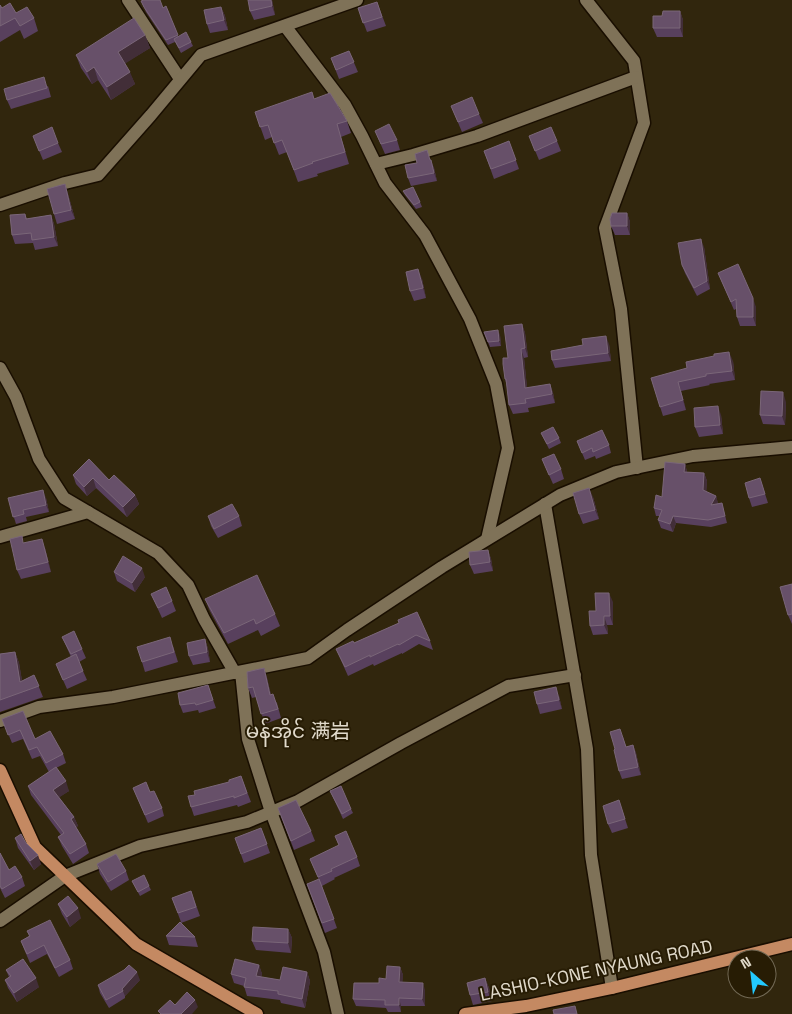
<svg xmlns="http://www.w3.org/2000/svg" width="792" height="1014" font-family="'Space Grotesk','Noto Sans SC','Noto Sans Myanmar',sans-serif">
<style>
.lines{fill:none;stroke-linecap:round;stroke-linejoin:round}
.minor-casing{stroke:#190e00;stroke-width:15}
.major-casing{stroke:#190e00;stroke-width:15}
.minor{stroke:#7f7258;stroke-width:12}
.major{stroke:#c48962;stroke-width:12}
.wall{fill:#58405d}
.shaded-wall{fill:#422e38}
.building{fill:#675069;stroke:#7a6678}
.labels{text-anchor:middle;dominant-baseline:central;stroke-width:4;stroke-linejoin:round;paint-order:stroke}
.street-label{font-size:18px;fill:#e1dacb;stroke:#271c04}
.quarter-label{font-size:20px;fill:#e1dacb;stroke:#271c04}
</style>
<rect width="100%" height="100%" fill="#31260d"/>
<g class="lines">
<defs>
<g id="minor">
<path d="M128,0L180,79"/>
<path d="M586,0L634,61L644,123L605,228L621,309L637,468"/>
<path d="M285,26L345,105L362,136L385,183L425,235L470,319L496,384L508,448L487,539"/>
<path d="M376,164L413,155L477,136L636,77"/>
<path d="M0,205L65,183L98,175L151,115L201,55L357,0"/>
<path d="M0,368L16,397L39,459L64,498L158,553L188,585L204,619L235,673"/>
<path d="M545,504L587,749L591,855L612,988"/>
<path d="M0,537L88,512"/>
<path d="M241,672L248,739L271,812L324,952L338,1014"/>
<path d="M0,721L39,707L113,697L308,658L347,630L442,567L560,495L616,472L693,456L792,447"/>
<path d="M0,921L65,876L140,846L247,822L298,801L401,743L508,686L575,675"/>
</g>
<g id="major">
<path d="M0,770L35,847L136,944L257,1014"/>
<path d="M465,1014L526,1006L612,988L792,944"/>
</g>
</defs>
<use href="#minor" class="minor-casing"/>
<use href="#major" class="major-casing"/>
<use href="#minor" class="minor"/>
<use href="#major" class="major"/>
</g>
<g class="wall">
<path d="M272,0L275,15L254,20L250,11Z"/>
<path d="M141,1L163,8L166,6L178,36L191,42L193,46L181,53L175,42L168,45L146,12Z"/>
<path d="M377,2L386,26L367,32L358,8Z"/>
<path d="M0,5L2,8L34,18L38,31L24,39L20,30L0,42Z"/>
<path d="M221,7L225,16L228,30L210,33L207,24Z"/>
<path d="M680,11L683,20V37H657L653,28L662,16Z"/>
<path d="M145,35L150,48L125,63L135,84L111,100L98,80L92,84L81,68L76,55Z"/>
<path d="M349,51L358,72L339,79L331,58Z"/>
<path d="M48,86L51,97L11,109L7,100Z"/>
<path d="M314,99L347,121L351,133L341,137L349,164L317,174L318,176L298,182L287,152L279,155L272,137L265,140L255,112Z"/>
<path d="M451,106L479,114L483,123L462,132Z"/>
<path d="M375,131L397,140L400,150L385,154Z"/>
<path d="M33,136L58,143L62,152L43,160Z"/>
<path d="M529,136L557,141L561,151L539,160Z"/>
<path d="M509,141L519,169L494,179L484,151Z"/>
<path d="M430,160L434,168L437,181L411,186L408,178Z"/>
<path d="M65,184L68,194L75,219L57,224L54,214Z"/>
<path d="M403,191L420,202L422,207L416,209L405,195Z"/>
<path d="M627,213L630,222V235H615L611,226Z"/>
<path d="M25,214L27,219L51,215L54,224L58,246L35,250L33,243L15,244L12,235Z"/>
<path d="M704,247L710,289L697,296L685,273L682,265Z"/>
<path d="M718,273L756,307V326H740L737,317L736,309L734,310Z"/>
<path d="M422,279L426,298L414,301L410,291Z"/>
<path d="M522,324L525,333L528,357L524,358L527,388L550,384L553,393L555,403L528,408L529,412L513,414L509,405L507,386L505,379L508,358Z"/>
<path d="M484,332L500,335L501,346L490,347Z"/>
<path d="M609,344L611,361L555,368L552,360Z"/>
<path d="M733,361L735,380L709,384L710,385L681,391L686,410L663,416L651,378Z"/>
<path d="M786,402L785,425L763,424L760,415Z"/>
<path d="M721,415L723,434L699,437L695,427Z"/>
<path d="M541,433L559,438L561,443L549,449Z"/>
<path d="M577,441L609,445L611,453L596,459L595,456L585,460Z"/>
<path d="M542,459L561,469L564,479L553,484Z"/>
<path d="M685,464L687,472L704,473L707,481L706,492L716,496L718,504L722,503L727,523L711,527L676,523L673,532L661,528L658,520L660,516H656L654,508L662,497Z"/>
<path d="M73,475L109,480L135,495L139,504L127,517L96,488L87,496L76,484Z"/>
<path d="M760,478L768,503L752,507L749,498Z"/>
<path d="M593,497L599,519L583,524L579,514Z"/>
<path d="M8,498H46L49,512L26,517L27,521L16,524Z"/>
<path d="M208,516H239L242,526L218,538L211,526Z"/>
<path d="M45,548L51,572L21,579L17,570Z"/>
<path d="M488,550L491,559L493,571L474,574L470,565Z"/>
<path d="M114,572L145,577L135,592L117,581Z"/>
<path d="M792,585V624L788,615Z"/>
<path d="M151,594L172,601L176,611L162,618Z"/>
<path d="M205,599L275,614L280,626L261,636L258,630L228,644L210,611Z"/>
<path d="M613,602V625H607L608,634L593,635L590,626L596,611Z"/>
<path d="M399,623L430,641L433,650L419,644L402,654V653L374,666L373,664L348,676L336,649L354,643Z"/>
<path d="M62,637L82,649L86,658L79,662L87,680L67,689L56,664L71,657Z"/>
<path d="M205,639L208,649L210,662L193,665L189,656Z"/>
<path d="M173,646L178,662L145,672L142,662Z"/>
<path d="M15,652L19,663L22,681L34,675L43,697L0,712V654Z"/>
<path d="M264,668L267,678L271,695L277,703L281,718L265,724L256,697L252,698L248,688Z"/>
<path d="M208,685L216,708L199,713L198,710L183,713L180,705Z"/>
<path d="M559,696L562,709L540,714L537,704Z"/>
<path d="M2,719L35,739L63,754L66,763L56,768L69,791L59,797L74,817L78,826L76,827L86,844L89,853L73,864L62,846L58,837L61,835L31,795L28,786L49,772L40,756L32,759L23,739L12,743Z"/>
<path d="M623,737L626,747L633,745L636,753L641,775L622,779L619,771L615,749Z"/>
<path d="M241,776L251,802L238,807L237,805L194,816L191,807L195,795L229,782Z"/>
<path d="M133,788L150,792L162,808L164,816L148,823Z"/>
<path d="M330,791L351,809L353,813L343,819Z"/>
<path d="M619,800L628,828L612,833L608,824Z"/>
<path d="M278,808L311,831L315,841L294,850Z"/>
<path d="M261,828L270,853L244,863L235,838Z"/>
<path d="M335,836L357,857L360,866L334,878L335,879L322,886L337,928L325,933L307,884L319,880L310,859L339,846Z"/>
<path d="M15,838L41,864L34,870L18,848Z"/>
<path d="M0,853L9,870L22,877L25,886L5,898L0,888Z"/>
<path d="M97,864L126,871L129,880L111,891L100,874Z"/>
<path d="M132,881L149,886L151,890L140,896Z"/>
<path d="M191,891L200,916L181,923L195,937L198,947L169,945L166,936L181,922L172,898Z"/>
<path d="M58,904L81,918L70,927L62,914Z"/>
<path d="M288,929L292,938L291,953L256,950L252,941Z"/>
<path d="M27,931L70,960L73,969L59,977L47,954L30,963L24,949L21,941L29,936Z"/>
<path d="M259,965L262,974L261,977L280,980L307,972L310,981L305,1008L281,1003L280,1000L247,996L244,986L234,983L231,974Z"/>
<path d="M400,967L403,975L402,982L425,990V1006H401V1012H388L386,1008L356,1006L353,999L386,979Z"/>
<path d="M6,970L39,987L17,1002L8,988L5,980L9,977Z"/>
<path d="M485,978L489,988L492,1001L473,1005L470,995Z"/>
<path d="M140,980L125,996V998L109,1008L100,993L98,985Z"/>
</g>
<g class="shaded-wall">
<path d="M271,0H272L275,15L272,6Z"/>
<path d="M221,7L225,16L228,30L224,20Z"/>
<path d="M680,11L683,20V37L680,28Z"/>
<path d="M145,35L150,48L123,65L118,52Z"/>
<path d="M94,67L98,80L92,84L87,72Z"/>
<path d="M130,72L135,84L111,100L107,87Z"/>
<path d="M431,160L434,168L437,181L434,173Z"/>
<path d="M65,184L68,194L75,219L71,210Z"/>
<path d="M627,213L630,222V235L627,226Z"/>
<path d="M51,215L54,224L58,246L54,237Z"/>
<path d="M701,239L704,247L710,289L707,281Z"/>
<path d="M418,269L422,279L426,298L423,288Z"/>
<path d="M753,298L756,307V326L753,317Z"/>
<path d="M522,324L525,333L528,357L525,348Z"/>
<path d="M498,330L500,335L501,346L499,341Z"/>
<path d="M606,336L609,344L611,361L608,353Z"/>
<path d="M521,349L524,358L528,397L525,388Z"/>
<path d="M729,352L733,361L735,380L732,371Z"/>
<path d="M678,382L681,391L686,410L683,400Z"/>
<path d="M550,384L553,393L555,403L552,394Z"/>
<path d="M783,392L786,402L785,425L782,416Z"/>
<path d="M718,406L721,415L723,434L720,425Z"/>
<path d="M685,464L687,471L686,480L684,472Z"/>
<path d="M704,473L707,481L706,498L703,490Z"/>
<path d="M93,478L96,488L87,496L84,487Z"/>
<path d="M589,488L593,497L599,519L595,510Z"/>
<path d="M43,490L46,498L49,512L46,505Z"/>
<path d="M135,495L139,504L127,517L123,507Z"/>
<path d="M716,496L718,503L714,513L711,505Z"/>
<path d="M673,516L676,523L673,532L670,524Z"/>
<path d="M42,539L45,548L51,572L48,562Z"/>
<path d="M488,550L491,559L493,571L490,562Z"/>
<path d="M142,568L145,577L135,592L132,583Z"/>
<path d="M609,593L613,602V625L610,616Z"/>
<path d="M604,616L607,625L608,634L604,625Z"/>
<path d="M205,639L208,649L210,662L207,652Z"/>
<path d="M15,652L19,663L24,693L20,682Z"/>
<path d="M264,668L267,678L273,704L270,695Z"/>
<path d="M556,687L559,696L562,709L559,700Z"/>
<path d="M633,745L636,753L641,775L638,767Z"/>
<path d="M66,781L69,791L57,799L53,790Z"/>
<path d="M74,817L78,826L74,829L71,819Z"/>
<path d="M38,855L41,864L34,870L30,861Z"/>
<path d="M78,908L81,918L70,927L67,917Z"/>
<path d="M288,929L292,938L291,953L288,943Z"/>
<path d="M259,965L262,974L259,985L256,976Z"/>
<path d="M400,967L403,975L402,990L399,982Z"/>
<path d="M137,972L140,980L125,996L122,989Z"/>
<path d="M307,972L310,981L305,1008L302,999Z"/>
<path d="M36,978L39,987L17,1002L14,993Z"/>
<path d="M485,978L489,988L492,1001L488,992Z"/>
<path d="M423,983L425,990V1006L422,999Z"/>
<path d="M399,998L401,1006V1012L399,1005Z"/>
<path d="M195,1000L198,1007L192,1014H181Z"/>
</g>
<g class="building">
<path d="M144,0H160L163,8L166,6L178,35L166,40L144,7L141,1Z"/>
<path d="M248,0H271L272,6L250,11Z"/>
<path d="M377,2L382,17L363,23L358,8Z"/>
<path d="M10,3L16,13L27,7L34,18L20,26L15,18L0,26V5L2,8Z"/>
<path d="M221,7L224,20L207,24L204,10Z"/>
<path d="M663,11H680V28H653V16H662Z"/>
<path d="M134,18L145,35L118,52L130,72L107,87L94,67L87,72L76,55Z"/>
<path d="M186,32L191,42L179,48L174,39Z"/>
<path d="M349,51L354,62L336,70L331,58Z"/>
<path d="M44,77L47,88L7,100L4,89Z"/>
<path d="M312,92L314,99L330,93L347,121L337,124L345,152L312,162L313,163L294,170L282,140L274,143L268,125L260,127L255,112Z"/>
<path d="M472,97L479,114L458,122L451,106Z"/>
<path d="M389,124L397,140L381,144L375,131Z"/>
<path d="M52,127L58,143L39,151L33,136Z"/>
<path d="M551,127L557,141L535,151L529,136Z"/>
<path d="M509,141L516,160L491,169L484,151Z"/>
<path d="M427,150L430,160H431L434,173L408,178L405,165L417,163L415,154Z"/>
<path d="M65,184L71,210L54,214L47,189Z"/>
<path d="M413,187L420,202L414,205L403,191Z"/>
<path d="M612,213H627V226H611L610,219Z"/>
<path d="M25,214L26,219L51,215L54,237L32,240L31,233L12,235L10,215Z"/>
<path d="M701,239L707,281L694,288L682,265L678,243Z"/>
<path d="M738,264L753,298V317H737L736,299L731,302L718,273Z"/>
<path d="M418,269L423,288L410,291L406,272Z"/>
<path d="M522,324L525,348L521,349L525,388L550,384L552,394L525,399L526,403L509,405L506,379H505L503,364V358H508L504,326Z"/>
<path d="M498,330L499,341L488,342L484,332Z"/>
<path d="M606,336L608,353L552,360L551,351L583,345L582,339Z"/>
<path d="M729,352L732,371L706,374V376L678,382L683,400L660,407L651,378L687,368L686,362L714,356V354Z"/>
<path d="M761,391L783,392L782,416L760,415Z"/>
<path d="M718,406L720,425L695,427L694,408Z"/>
<path d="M553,427L559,438L547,444L541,433Z"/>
<path d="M602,430L609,445L593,452L592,448L582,453L577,441Z"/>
<path d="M554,454L561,469L549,475L542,459Z"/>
<path d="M89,459L109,480L114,475L135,495L123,507L93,478L84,487L73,475Z"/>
<path d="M665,462L685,464L684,472L704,473L703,490L716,496L711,505L722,503L725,516L708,520L673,516L670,524L658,520L662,510L654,508L656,495L662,497Z"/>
<path d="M760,478L765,494L749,498L745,483Z"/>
<path d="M589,488L595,510L579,514L573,493Z"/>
<path d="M43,490L46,505L23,510L24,514L13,517L8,498Z"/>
<path d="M232,504L239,516L214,529L208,516Z"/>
<path d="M22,536L23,543L42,539L48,562L17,570L10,539Z"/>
<path d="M488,550L490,562L470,565L469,552Z"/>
<path d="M123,556L142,568L132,583L114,572Z"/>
<path d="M257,575L275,614L256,624L254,619L224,633L205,599Z"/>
<path d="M792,584V614L788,615L780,587Z"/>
<path d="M166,587L172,601L158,608L151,594Z"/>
<path d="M595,593H609L610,616H604V625L590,626L589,611H596Z"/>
<path d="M417,612L430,641L416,635L399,645L398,644L370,657V655L345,667L336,649L353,641L354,643L399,623L398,620Z"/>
<path d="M74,631L82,649L71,654L62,637Z"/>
<path d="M170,637L174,652L142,662L137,647Z"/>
<path d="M205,639L207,652L189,656L187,643Z"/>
<path d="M15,652L20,682L34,675L39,686L0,700V654Z"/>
<path d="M76,654L83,671L63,680L56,664Z"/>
<path d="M264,668L270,695L273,694L278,709L261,714L253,687L248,688L247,672Z"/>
<path d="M208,685L213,700L196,705L195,703L180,705L178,693Z"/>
<path d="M556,687L559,700L537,704L534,692Z"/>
<path d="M23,711L35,739L50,731L63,754L46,763L37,747L29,750L20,730L8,735L2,719Z"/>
<path d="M620,729L626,747L633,745L638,767L619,771L614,750L615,749L610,732Z"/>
<path d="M56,767L66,781L53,790L74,817L71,819L86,844L70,854L58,837L64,833L28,786Z"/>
<path d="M241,776L247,793L234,798V796L191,807L188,796L195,795L194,791L229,782V780Z"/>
<path d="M146,782L150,792L154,791L162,808L145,815L133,788Z"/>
<path d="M341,786L351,809L342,814L330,791Z"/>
<path d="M296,800L311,831L291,841L278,808Z"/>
<path d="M619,800L625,819L608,824L603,806Z"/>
<path d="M261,828L267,844L241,854L235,838Z"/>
<path d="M346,831L357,857L331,869L332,871L318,877L310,859L339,845L335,836Z"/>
<path d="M21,834L26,843L38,855L30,861L15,838Z"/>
<path d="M0,853L9,870L15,866L22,877L2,889L0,886Z"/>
<path d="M116,854L126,871L108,882L97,864Z"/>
<path d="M144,875L149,886L138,892L132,881Z"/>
<path d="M319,879L334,919L322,923L307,884Z"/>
<path d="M191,891L196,907L178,913L172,898Z"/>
<path d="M68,896L78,908L67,917L58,904Z"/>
<path d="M50,920L70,960L55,968L44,945L27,954L21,941L30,936L27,931Z"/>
<path d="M180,922L195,937L166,936Z"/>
<path d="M253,927L288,929V943L252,941Z"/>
<path d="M23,959L36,978L14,993L5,980L11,976L6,970Z"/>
<path d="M235,959L259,965L256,976L280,980L283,967L307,972L302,999L278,994V991L244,987L246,978L231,974Z"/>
<path d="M129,965L137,972L122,989L123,991L106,1000L98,985L124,970Z"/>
<path d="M387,966L400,967L399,982L423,983L422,999L399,998V1005H385V1000L353,999L354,983H379V978L386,979Z"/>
<path d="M485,978L488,992L470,995L467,983Z"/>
<path d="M187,992L195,1000L181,1014H161L158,1011L170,1000L175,1005Z"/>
<path d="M575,1006L577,1014H554L553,1010Z"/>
</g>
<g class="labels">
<g class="street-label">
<text transform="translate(596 970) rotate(-12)">LASHIO-KONE NYAUNG ROAD</text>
</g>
<g class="quarter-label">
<text x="298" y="731">မန်အိုင် 满岩</text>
</g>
</g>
<g transform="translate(752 974) rotate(332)"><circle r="24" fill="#271c04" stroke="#716854"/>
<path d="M0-4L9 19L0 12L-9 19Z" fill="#23c9fe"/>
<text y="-8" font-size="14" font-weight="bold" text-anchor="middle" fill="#e1dacb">N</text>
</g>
</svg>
